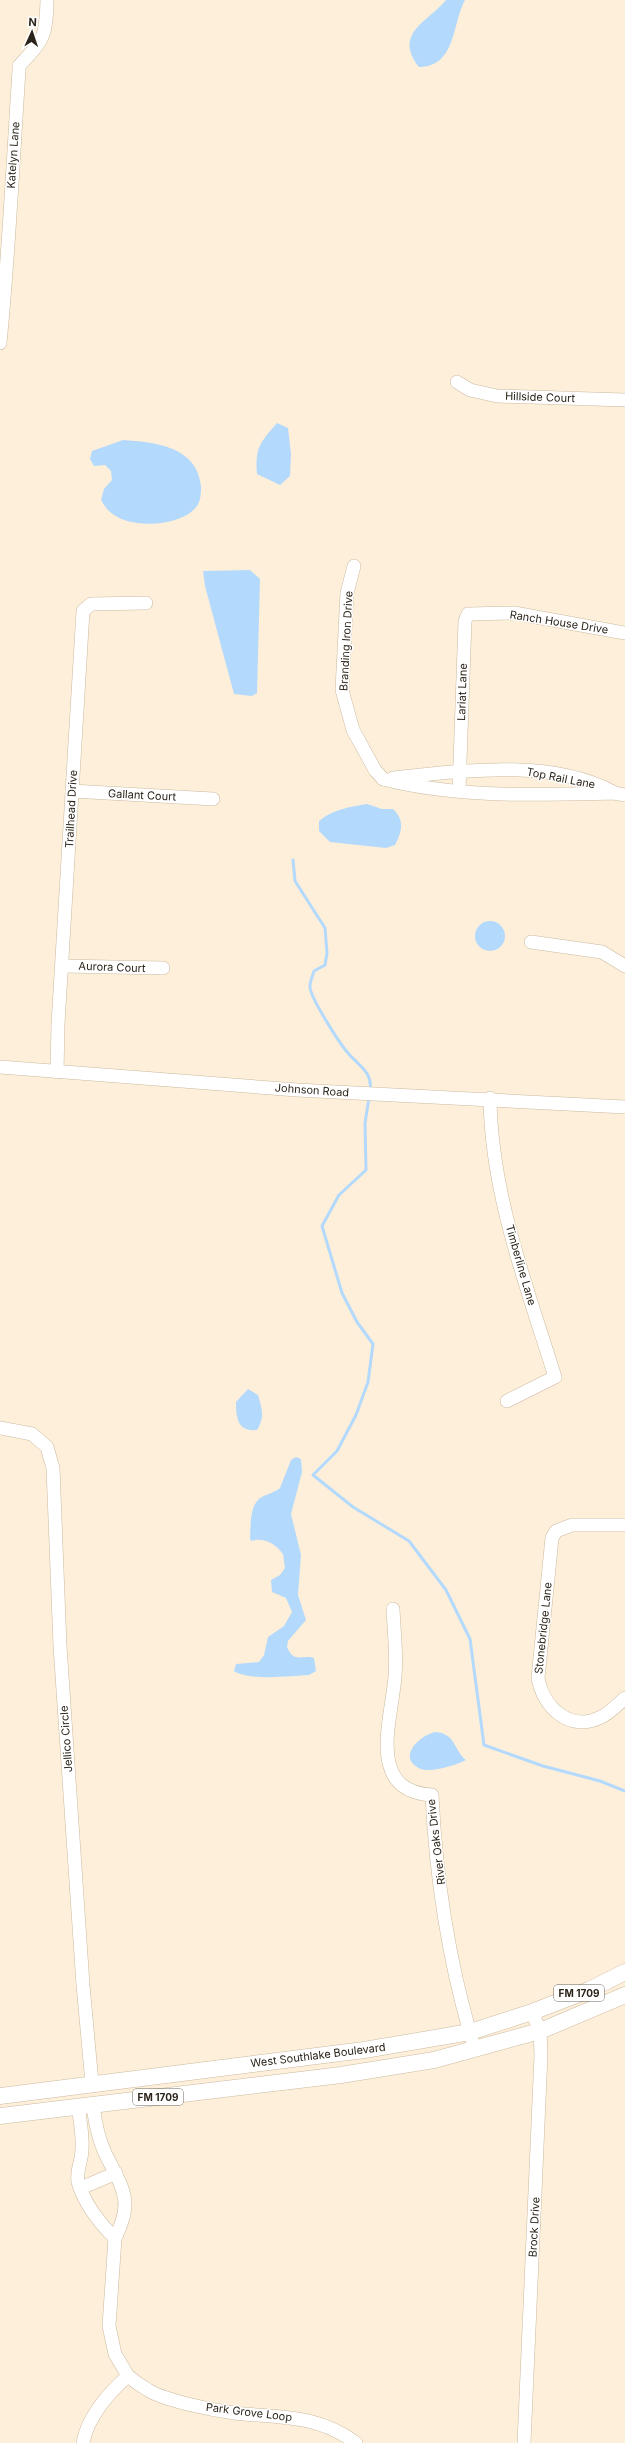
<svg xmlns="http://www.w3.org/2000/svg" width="625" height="2443" font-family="Inter,sans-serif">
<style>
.water{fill:#b3d9fc}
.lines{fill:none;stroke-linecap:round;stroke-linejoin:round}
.stream{stroke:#b3d9fc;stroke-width:3}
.minor-casing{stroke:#cbbaa0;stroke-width:14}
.major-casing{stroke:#cbbaa0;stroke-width:17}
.minor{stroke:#fff;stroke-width:13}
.major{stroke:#fff;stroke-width:16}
.labels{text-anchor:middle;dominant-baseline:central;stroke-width:3;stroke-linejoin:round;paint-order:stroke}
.shield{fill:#fff;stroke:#6b665f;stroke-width:1}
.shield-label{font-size:10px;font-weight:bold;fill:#2b241a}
.street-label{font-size:11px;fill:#2b241a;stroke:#fff}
</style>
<rect width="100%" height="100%" fill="#feefda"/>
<g class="water">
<path d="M446,0H465C452,24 456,67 419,67C393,33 428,22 446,0Z"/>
<path d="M277,423L288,428L291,454L290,476L280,485L257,474C255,447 260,443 277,423Z"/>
<path d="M123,440C154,442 197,446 201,486C201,492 201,501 197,506C181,528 126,530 108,510C105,507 103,503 101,500L104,489L112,480L111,471L105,465L94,466L90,459L92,451Z"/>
<path d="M250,570L260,579L257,693L252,696L234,694L205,586L203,571Z"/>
<path d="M367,804L382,809H393C405,820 402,832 395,845L386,848L330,842L319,831V821C333,809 350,807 367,804Z"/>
<circle cx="490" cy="936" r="15"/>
<path d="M248,1389L258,1395C262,1409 265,1417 257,1430C237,1432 236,1417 236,1402Z"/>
<path d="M296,1457L301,1459L302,1472L291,1514L301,1555L298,1595L306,1620L288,1641L287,1647C294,1664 303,1654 314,1658L316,1671L309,1675C290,1676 249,1681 234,1671L236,1664L259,1662L264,1655L268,1637L284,1626L292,1612L286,1598L272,1592L271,1580L280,1575L285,1568L283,1554C275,1543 263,1537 251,1541L250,1538C251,1527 249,1507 260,1498C266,1494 274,1493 280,1488L291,1460Z"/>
<path d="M436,1732C456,1734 453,1749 466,1760C457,1765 430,1773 421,1769C396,1758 419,1735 436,1732Z"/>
</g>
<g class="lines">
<g class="stream">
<path d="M293,860L295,881L325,928L327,953L325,965L314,971C313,975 310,981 310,986C309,996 340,1044 348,1053C358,1065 373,1072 370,1090"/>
<path d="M369,1098L365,1123L366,1170L339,1195L322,1226L342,1293L357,1322L373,1344L368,1382L356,1415L337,1451L313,1475L353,1507L409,1541L446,1590L470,1639L484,1745L543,1766L600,1781L625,1791"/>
</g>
<defs>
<g id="minor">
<path d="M0,343C9,252 13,161 19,70V66C44,39 46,38 47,0"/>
<path d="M457,382L470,390L497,396L625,400"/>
<path d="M354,566L347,593L342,690L353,730L375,770L383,779"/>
<path d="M393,778C462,771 550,758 613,792"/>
<path d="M383,779C457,798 538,795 614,793L625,795"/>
<path d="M459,790L465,621L468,614L514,613L625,633"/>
<path d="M72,791L213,799"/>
<path d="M531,942L602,952L625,966"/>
<path d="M62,966L163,968"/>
<path d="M0,1067L297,1090L625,1107"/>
<path d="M57,1072L58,1024L83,611L91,604L146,603"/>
<path d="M490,1098C491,1194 527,1287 555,1377L507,1401"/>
<path d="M0,1428L32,1434L47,1447L53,1468L60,1646L83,1985L92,2083"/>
<path d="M625,1525H572L556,1531L552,1538L538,1678C543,1707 570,1733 601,1717C610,1713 617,1705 625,1698"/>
<path d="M393,1609C394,1631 397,1654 395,1676C392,1719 365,1791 432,1795C436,1881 450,1968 475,2050"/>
<path d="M78,2106C80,2121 83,2134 82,2149C82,2161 76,2170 78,2182C84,2203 100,2224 115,2238C134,2201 123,2189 106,2155C98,2139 95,2122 93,2105"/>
<path d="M81,2188L116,2173"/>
<path d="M115,2238L109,2326L115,2354L128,2376"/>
<path d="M83,2443C87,2418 109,2392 128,2376C134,2381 141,2386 148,2390C166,2401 212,2410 234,2413C280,2418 317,2414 356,2443"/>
<path d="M524,2443L541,2055L540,2031L532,2012"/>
</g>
<g id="major">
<path d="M0,2096L364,2050L470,2032L532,2012L589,1990L625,1972"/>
<path d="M0,2116L341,2075L434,2060L540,2031L625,1995"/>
</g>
</defs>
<use href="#minor" class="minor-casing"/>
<use href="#major" class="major-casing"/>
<use href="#minor" class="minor"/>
<use href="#major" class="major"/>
</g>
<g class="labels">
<g class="shield">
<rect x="554" y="1985" width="50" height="16" rx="3"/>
<rect x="133" y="2089" width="50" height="16" rx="3"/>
</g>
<g class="shield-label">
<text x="579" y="1993">FM 1709</text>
<text x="158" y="2097">FM 1709</text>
</g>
<g class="street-label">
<text transform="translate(13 155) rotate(-86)">Katelyn Lane</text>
<text transform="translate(540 397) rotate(2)">Hillside Court</text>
<text transform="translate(559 622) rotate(9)">Ranch House Drive</text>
<text transform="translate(346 641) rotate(-87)">Branding Iron Drive</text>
<text transform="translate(462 692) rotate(-88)">Lariat Lane</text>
<text transform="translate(561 778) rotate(11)">Top Rail Lane</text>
<text transform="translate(142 795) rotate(3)">Gallant Court</text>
<text transform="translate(71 809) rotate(-87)">Trailhead Drive</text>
<text transform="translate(112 967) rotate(2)">Aurora Court</text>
<text transform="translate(312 1090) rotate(4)">Johnson Road</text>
<text transform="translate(521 1265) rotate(74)">Timberline Lane</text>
<text transform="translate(543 1628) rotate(-84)">Stonebridge Lane</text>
<text transform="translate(66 1739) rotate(-94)">Jellico Circle</text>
<text transform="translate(436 1842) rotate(-97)">River Oaks Drive</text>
<text transform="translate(318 2055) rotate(-7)">West Southlake Boulevard</text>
<text transform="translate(534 2227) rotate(-87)">Brock Drive</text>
<text transform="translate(249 2412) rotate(7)">Park Grove Loop</text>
</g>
</g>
<g transform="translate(32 32) rotate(3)" stroke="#ffffff" stroke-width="3" paint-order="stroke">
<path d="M0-3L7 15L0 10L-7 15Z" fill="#2b241a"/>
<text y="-6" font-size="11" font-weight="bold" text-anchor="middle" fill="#2b241a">N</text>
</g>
</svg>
